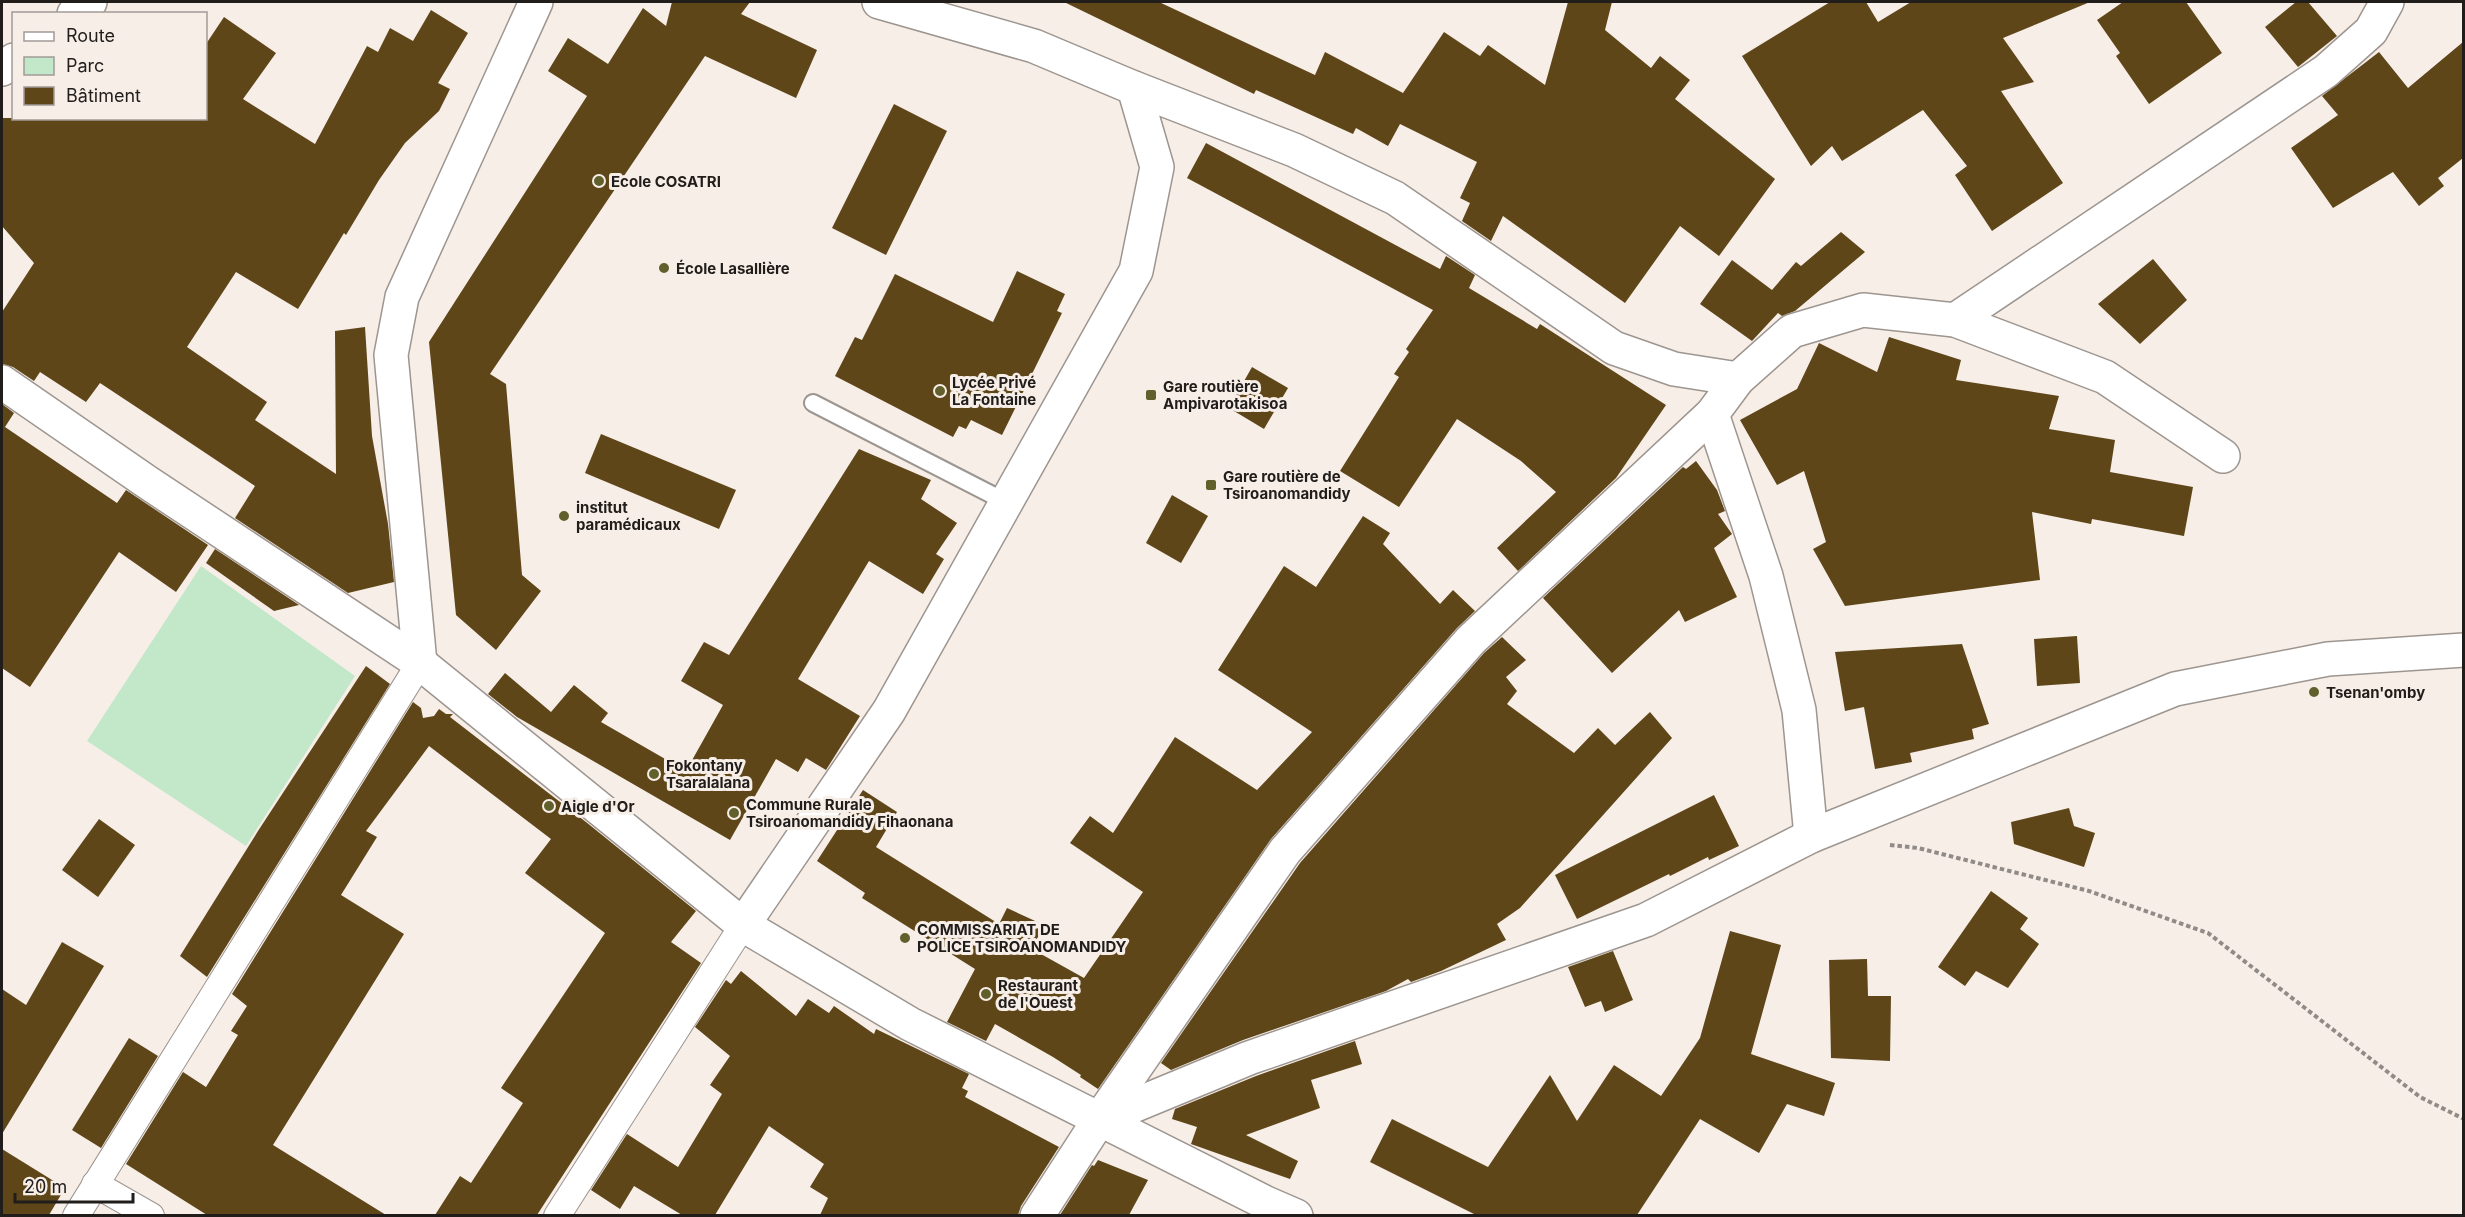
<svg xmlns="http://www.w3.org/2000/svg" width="2465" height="1217" font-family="Inter,sans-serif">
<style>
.green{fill:#c2e8c9}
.building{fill:#5e4619}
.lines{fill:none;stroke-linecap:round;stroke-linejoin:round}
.service-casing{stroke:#9d958f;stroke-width:20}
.pedestrian-casing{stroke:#9d958f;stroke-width:28}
.minor-casing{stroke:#9d958f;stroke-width:36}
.secondary-casing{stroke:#9d958f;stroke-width:36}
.path{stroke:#918b87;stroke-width:4;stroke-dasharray:4.5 3;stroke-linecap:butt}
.service{stroke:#fff;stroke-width:16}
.pedestrian{stroke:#fff;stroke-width:26}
.minor{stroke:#fff;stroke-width:33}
.secondary{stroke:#fff;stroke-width:33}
.poi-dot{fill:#61602c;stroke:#f7eee8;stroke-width:2}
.labels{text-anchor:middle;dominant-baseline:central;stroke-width:6;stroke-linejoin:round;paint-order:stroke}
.poi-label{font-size:15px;font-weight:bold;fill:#201d1b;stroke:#f7eee8;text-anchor:start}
</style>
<rect width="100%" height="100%" fill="#f7eee8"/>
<path class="green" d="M201,566L355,676L246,846L87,741Z"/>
<g class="building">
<path d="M672,2H750L741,14L817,50L796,98L705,56L490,374L506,384L522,575L541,591L496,650L456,615L429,342L587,96L548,71L568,38L608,64L643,8L666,26Z"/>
<path d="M1064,2H1159L1315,75L1325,52L1403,93L1444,32L1480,56L1488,45L1545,85L1568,2H1612L1605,30L1651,68L1660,56L1690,80L1675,99L1775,179L1719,256L1680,226L1625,303L1503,216L1491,241L1462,221L1470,203L1460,198L1477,162L1400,124L1388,146L1356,128L1353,134L1256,90L1254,94Z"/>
<path d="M1830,2H1866L1878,22L1911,2H2090L2003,38L2034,82L2001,91L2063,183L1992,231L1955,175L1967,166L1923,110L1842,161L1832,146L1811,166L1742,56Z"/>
<path d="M2123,2H2186L2222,53L2149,104L2116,56L2120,53L2097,20Z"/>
<path d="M2296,2H2308L2337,36L2298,67L2265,27Z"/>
<path d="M431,10L468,33L438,83L450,89L439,111L405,143L379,180L346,235L344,233L298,309L236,272L187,347L267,402L255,420L336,474L335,331L365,327L372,436L388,524L394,582L348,593L235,518L255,486L165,426L100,383L86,402L40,372L34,381L13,367L2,364V312L34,263L2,226V118H206V44L224,17L276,53L243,99L315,144L367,46L378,52L390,28L413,41Z"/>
<path d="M2463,42V158L2438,178L2444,186L2419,206L2393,172L2333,208L2291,148L2338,115L2322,96L2379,52L2408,88Z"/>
<path d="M894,104L947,131L886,255L832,228Z"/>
<path d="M1206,143L1440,269L1446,256L1475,275L1469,288L1537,329L1540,324L1666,405L1616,478L1518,571L1497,548L1556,492L1521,461L1457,419L1399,507L1340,471L1399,377L1394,374L1409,352L1406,349L1433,310L1187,178Z"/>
<path d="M1841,232L1865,252L1795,311L1782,316L1778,313L1752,341L1700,304L1732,260L1772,290L1796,262L1801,266Z"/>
<path d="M2153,259L2187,300L2140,344L2098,304Z"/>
<path d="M1017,271L1065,294L1057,311L1062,313L1002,435L971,420L966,429L959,426L953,437L835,376L855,337L862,340L895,274L993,322Z"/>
<path d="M1889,337L1961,360L1956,380L2059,396L2049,429L2115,440L2110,472L2193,487L2184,536L2092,519L2091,524L2032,512L2040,580L1845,606L1813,549L1826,542L1804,471L1777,485L1740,420L1797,389L1819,343L1877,372Z"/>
<path d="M1252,367L1288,388L1264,429L1229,408Z"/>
<path d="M2,404L14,413L5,427L117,503L126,490L208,545L176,592L119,552L30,687L2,668Z"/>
<path d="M601,434L736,490L719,529L585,473Z"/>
<path d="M859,449L931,480L921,499L957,523L936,554L944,559L923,594L869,561L798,679L860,716L826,770L806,758L798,772L776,759L730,840L517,717L488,694L505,673L551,712L574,685L608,713L601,722L686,771L723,705L681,681L704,642L729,655Z"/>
<path d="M1696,461L1717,490L1725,511L1718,514L1732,534L1714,548L1737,597L1685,622L1679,610L1612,673L1543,598L1683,467L1686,469Z"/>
<path d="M1172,495L1208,516L1181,563L1146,543Z"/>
<path d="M1363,516L1390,533L1383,544L1440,604L1453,590L1475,611L1457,628L1271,839L1098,1089L1080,1077L1081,1075L1053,1057L995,1024L986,1041L947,1022L975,969L862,898L865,893L817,861L863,790L897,812L876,847L999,924L1007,908L1044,925L1032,949L1084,978L1143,892L1070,843L1090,816L1113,833L1175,737L1257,790L1312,732L1218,670L1284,566L1316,587Z"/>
<path d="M215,549L299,605L274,611L206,563Z"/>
<path d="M2077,636L2080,683L2037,686L2034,639Z"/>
<path d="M1502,637L1526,660L1506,677L1517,691L1507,704L1574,753L1598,728L1615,745L1650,712L1672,738L1520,908L1497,924L1506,940L1441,971L1411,982L1408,979L1386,991L1243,1040L1171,1070L1161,1063L1300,863L1484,653Z"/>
<path d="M1962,644L1989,724L1972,729L1974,739L1910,753L1912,762L1875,769L1864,707L1845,711L1835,652Z"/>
<path d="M366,666L390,684L207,977L180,956L258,831Z"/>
<path d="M413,702L421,708L423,718L434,716L439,709L446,714H453L450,717L586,822L696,911L671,942L701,963L537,1215H435L460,1176L471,1183L523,1103L501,1088L605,933L525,873L551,839L429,746L366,831L377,837L341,895L404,934L273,1145L386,1215H207L126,1164L183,1072L206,1087L238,1035L231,1031L247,1006L232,994Z"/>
<path d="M1714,795L1739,846L1709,860L1708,857L1670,876L1669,874L1577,919L1555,875Z"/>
<path d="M2069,808L2074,826L2095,833L2084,867L2014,844L2011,822Z"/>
<path d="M99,819L135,845L98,897L62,870Z"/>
<path d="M1991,891L2028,918L2020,929L2039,944L2008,988L1976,971L1965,986L1938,967Z"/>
<path d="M1730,931L1781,945L1751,1054L1835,1083L1824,1116L1787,1104L1759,1153L1700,1119L1637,1215H1476L1370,1162L1392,1119L1488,1167L1550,1075L1577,1121L1614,1065L1661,1096L1700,1038Z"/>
<path d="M62,942L104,966L2,1134V989L26,1005Z"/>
<path d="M1613,951L1633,1000L1605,1012L1601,1001L1585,1007L1568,967Z"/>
<path d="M1867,959L1868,996H1891L1890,1061L1831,1058L1829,960Z"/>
<path d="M741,971L796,1016L808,999L829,1013L834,1006L874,1034L876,1029L969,1074L962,1088L968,1091L965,1097L1059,1147L1021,1206L1018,1215H820L828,1198L810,1187L824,1164L769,1126L715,1215H682L634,1186L620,1209L591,1190L627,1134L678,1167L722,1094L710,1085L730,1056L695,1027L726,980L731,984Z"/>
<path d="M129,1038L158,1056L101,1148L72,1130Z"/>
<path d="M1355,1041L1362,1064L1311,1080L1320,1108L1246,1135L1298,1161L1290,1179L1191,1144L1197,1127L1172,1119L1175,1109L1256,1076Z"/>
<path d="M2,1149L65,1188L49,1215H2Z"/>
<path d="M1098,1160L1148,1180L1129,1215H1060L1092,1165L1094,1166Z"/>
</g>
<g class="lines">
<defs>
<path id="service" d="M813,403L1008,503"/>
<g id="pedestrian">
<path d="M95,1184L151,1216"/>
<path d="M76,1216L420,663"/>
<path d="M557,1216L743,925"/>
</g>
<g id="minor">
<path d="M879,2L1034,46L1134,88L1294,150L1395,198L1614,348L1674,369L1738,379L1792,331L1863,310L1955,320L2105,377L2223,456"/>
<path d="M1955,320L2326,71L2371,31L2387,2"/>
<path d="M2,382L147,482L420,663L743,925L910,1024L1266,1203L1296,1216"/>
<path d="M1712,414L1766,576L1799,710L1811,836"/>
<path d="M420,663L391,355L402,297L536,2"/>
<path d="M743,925L889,711L1136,271L1157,167L1134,88"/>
<path d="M1099,1120L1249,1058L1646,920L1811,836L2175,689L2328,659L2464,650"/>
<path d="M1037,1216L1099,1120L1285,851L1471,640L1712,414L1738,379"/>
</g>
<g id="secondary">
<path d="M74,14L90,2"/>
<path d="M2,69L14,60"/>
</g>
</defs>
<use href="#service" class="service-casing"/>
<use href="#pedestrian" class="pedestrian-casing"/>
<use href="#minor" class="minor-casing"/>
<use href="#secondary" class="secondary-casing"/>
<path class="path" d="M1890,845L1918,848L2089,891L2208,933L2420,1097L2464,1119"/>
<use href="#service" class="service"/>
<use href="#pedestrian" class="pedestrian"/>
<use href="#minor" class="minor"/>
<use href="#secondary" class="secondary"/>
</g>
<g class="poi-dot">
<circle cx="599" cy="181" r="6"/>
<circle cx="664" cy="268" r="6"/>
<circle cx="940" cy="391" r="6"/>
<rect x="1145" y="389" width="12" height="12" rx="3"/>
<rect x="1205" y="479" width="12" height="12" rx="3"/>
<circle cx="564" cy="516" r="6"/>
<circle cx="2314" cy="692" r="6"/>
<circle cx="654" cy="774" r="6"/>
<circle cx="549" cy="806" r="6"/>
<circle cx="734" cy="813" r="6"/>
<circle cx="905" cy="938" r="6"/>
<circle cx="986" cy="994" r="6"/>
</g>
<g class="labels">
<g class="poi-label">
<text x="611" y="181">Ecole COSATRI</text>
<text x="676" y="268">École Lasallière</text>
<text x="952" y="382">Lycée Privé<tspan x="952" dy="17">La Fontaine</tspan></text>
<text x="1163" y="386">Gare routière<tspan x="1163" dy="17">Ampivarotakisoa</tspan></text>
<text x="1223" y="476">Gare routière de<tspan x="1223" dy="17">Tsiroanomandidy</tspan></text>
<text x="576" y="507">institut<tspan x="576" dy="17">paramédicaux</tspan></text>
<text x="2326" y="692">Tsenan'omby</text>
<text x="666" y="765">Fokontany<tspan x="666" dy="17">Tsaralalana</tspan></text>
<text x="746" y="804">Commune Rurale<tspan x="746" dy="17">Tsiroanomandidy Fihaonana</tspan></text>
<text x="561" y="806">Aigle d'Or</text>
<text x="917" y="929">COMMISSARIAT DE<tspan x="917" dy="17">POLICE TSIROANOMANDIDY</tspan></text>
<text x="998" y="985">Restaurant<tspan x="998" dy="17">de l'Ouest</tspan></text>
</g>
</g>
<rect width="2465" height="1217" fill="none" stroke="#201d1b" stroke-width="6"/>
<rect x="12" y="12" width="195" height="108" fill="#f7eee8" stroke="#a19a96" stroke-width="1.5"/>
<rect x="24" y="32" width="30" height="9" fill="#ffffff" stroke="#a19a96" stroke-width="1.5"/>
<text x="66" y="42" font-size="18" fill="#201d1b">Route</text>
<rect x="24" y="57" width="30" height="18" fill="#c2e8c9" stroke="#a19a96" stroke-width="1.5"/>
<text x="66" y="72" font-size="18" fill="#201d1b">Parc</text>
<rect x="24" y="87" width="30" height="18" fill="#5e4619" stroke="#a19a96" stroke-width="1.5"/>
<text x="66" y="102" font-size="18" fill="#201d1b">Bâtiment</text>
<path d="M15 1193v9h118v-9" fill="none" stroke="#201d1b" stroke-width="3"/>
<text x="24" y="1193" font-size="18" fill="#201d1b" stroke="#f7eee8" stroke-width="4.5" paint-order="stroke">20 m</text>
</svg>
